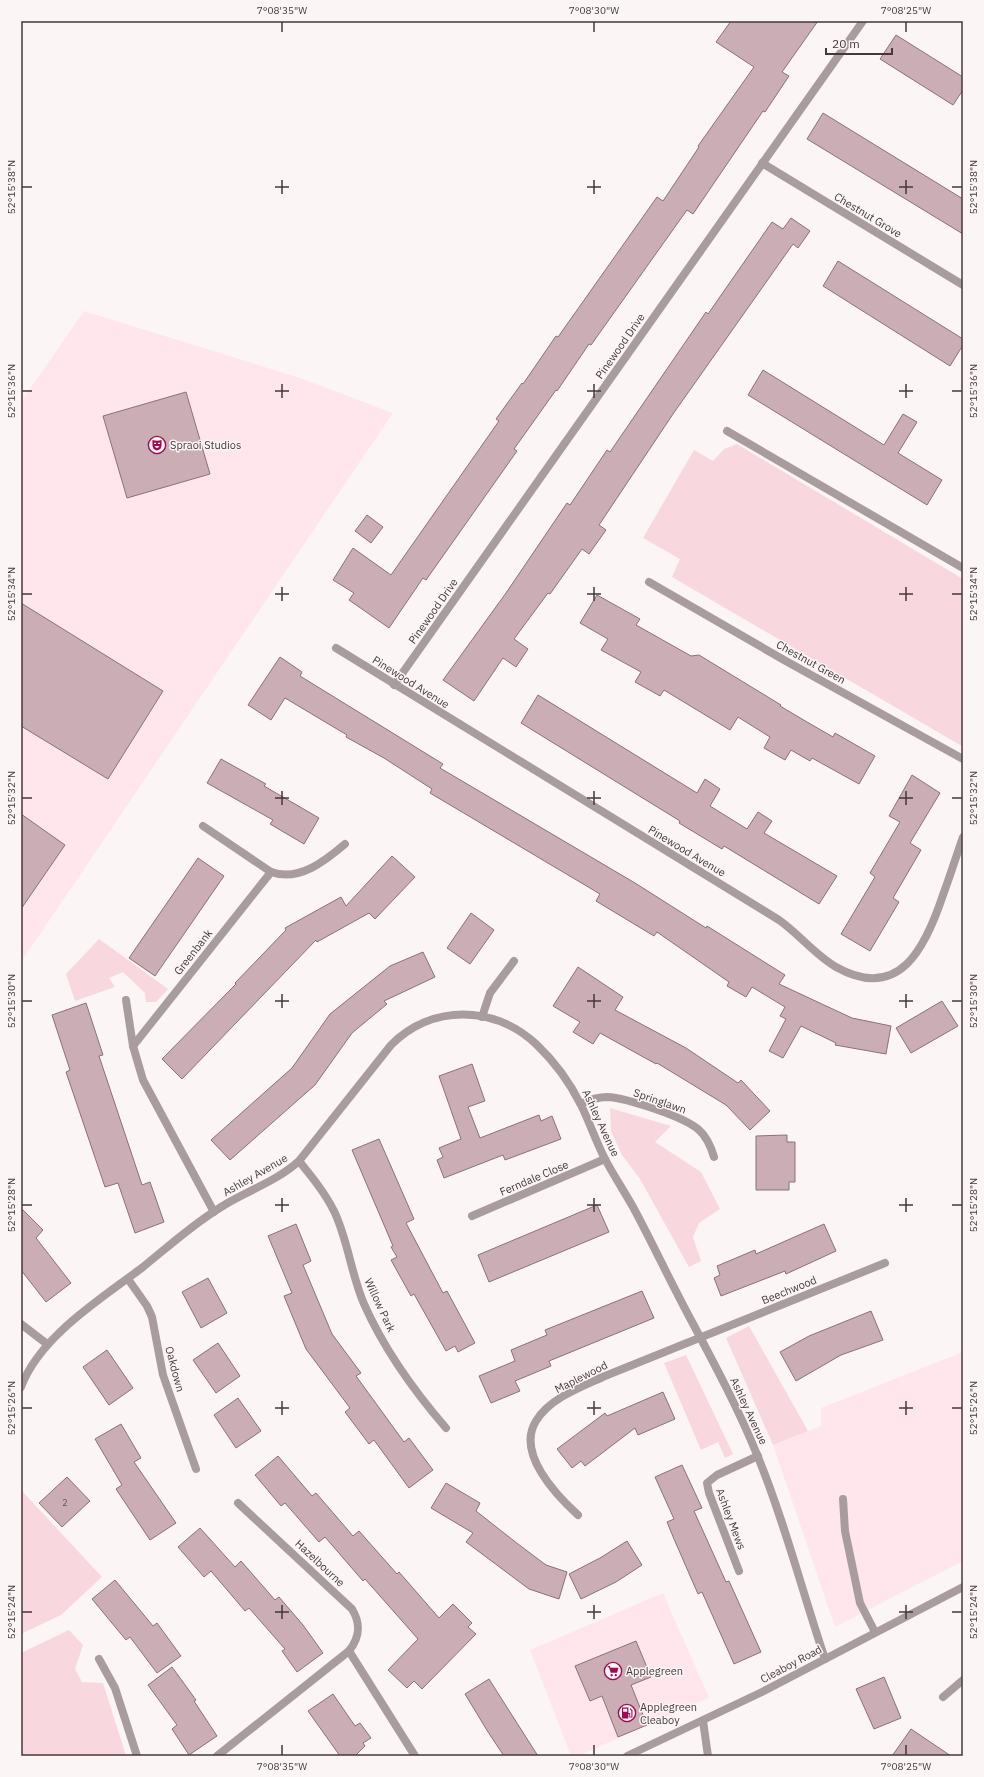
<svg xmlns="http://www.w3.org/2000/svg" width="984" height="1777" font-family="'IBM Plex Sans',sans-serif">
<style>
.built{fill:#fee6ec}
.green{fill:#f9d7df}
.building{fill:#cbaeb5;stroke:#8b7178}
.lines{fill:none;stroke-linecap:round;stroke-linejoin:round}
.service{stroke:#a99c9f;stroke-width:8}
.minor{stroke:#a99c9f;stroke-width:8}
.tertiary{stroke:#a99c9f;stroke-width:8}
.ticks{fill:none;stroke:#44383b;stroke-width:1.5}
.labels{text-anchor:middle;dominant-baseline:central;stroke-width:3;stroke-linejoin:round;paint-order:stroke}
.number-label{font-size:9px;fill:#66565a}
.street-label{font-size:11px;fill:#44383b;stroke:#fbf5f6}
.poi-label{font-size:11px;fill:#44383b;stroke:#fbf5f6;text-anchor:start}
.neatline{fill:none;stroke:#44383b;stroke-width:1.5}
.ticks-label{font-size:10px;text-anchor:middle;fill:#44383b}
</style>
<rect width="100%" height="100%" fill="#fbf5f6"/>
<g class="built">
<path d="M84,311L300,378L393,413L21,962V402Z"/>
<path d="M963,1352V1561L835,1627L773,1445L821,1426V1408Z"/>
<path d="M663,1593L709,1698L578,1756H571L530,1650Z"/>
</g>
<g class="green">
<path d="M737,444L963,579V745H960L672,577L680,559L643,538L694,450L713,461L724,449Z"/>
<path d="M99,939L168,989L156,1002H146L145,993L123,972L109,978L115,987L75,1001L66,974Z"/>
<path d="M610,1108L671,1126L655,1142L701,1172L720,1209L699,1223L693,1237L701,1261L689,1267L640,1179L622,1155L611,1131Z"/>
<path d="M749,1326L808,1431L773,1445L726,1338Z"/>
<path d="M686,1355L733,1454L725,1458L718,1442L701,1450L664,1363Z"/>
<path d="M21,1490L102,1577L61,1615L21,1634Z"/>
<path d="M69,1630L83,1645L75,1669L82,1682L103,1683L126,1756H21V1653Z"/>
</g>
<g class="building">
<path d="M731,21H818L782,72L789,76L765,112L763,111L693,214L687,210L591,345L589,344L557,391L556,390L514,449L517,451L426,580L423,578L389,628L349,600L354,593L333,580L353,548L391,575L499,421L496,419L522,383L523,384L556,336L558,337L657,197L663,201L699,147L698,146L754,67L716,42Z"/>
<path d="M896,35L963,77V90L953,105L880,59Z"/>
<path d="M823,113L963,199V234L807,139Z"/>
<path d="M791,218L810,231L798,248L793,244L673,414L599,525L606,530L589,554L582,549L550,594L548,593L514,639L528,649L516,667L503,658L474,701L443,680L506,593L567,503L570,505L607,450L610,452L706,312L708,314L772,222L783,229Z"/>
<path d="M838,261L963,339V345L950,366L823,286Z"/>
<path d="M763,370L884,445L903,414L917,422L898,453L942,480L927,505L748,395Z"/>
<path d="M186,392L210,474L127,498L103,416Z"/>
<path d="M367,515L383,527L371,543L355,531Z"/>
<path d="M597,595L640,619L636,625L691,656L699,655L781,705L780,706L807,722L833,737L835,733L875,756L859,784L812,758L810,761L791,750L785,760L764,748L770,737L738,717L730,730L664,690L660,696L635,682L641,672L601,650L608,639L580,623Z"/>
<path d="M21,603L163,691L108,779L21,726Z"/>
<path d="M280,657L302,672L300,676L443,764L440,768L635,883L706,928L707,926L785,975L779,984L852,1018L891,1026L886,1054L835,1045L836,1043L801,1026L783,1058L769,1051L786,1019L780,1016L785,1007L752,987L746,997L727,986L729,982L657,932L654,936L596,901L600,894L430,793L432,789L384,758L346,737L347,735L285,698L271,720L248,705Z"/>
<path d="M538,695L697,793L705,779L720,789L710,806L747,829L758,812L772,821L764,833L837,876L819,904L724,846L722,849L679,823L680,821L521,723Z"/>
<path d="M221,759L266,784L264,786L319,818L304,844L270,824L273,820L207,783Z"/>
<path d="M912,775L940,793L910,843L921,850L893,898L899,902L870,951L841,934L875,877L870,873L900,822L889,816Z"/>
<path d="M21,814L65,845L21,909Z"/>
<path d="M392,856L415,877L375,919L369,913L317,942L316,940L182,1079L162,1059L236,984L235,983L286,930L285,928L341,897L346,906Z"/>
<path d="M198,858L224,876L155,976L129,958Z"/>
<path d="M471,913L494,930L470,964L447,948Z"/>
<path d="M423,952L435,977L384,1001L387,1004L352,1033L315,1085L230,1160L211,1140L292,1068L330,1014L390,966Z"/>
<path d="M578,967L623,997L615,1010L686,1048L738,1083L741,1080L770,1111L750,1130L726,1105L657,1063L656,1064L600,1033L593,1044L573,1032L580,1022L553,1006Z"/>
<path d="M942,1001L958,1026L911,1053L896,1028Z"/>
<path d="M86,1003L103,1055L99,1056L142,1185L150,1182L164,1222L135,1233L118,1183L105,1187L66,1072L70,1070L52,1015Z"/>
<path d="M472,1064L485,1101L468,1107L480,1138L539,1115L541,1121L552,1116L561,1139L505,1160L503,1155L444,1178L437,1160L443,1157L439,1148L461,1139L439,1076Z"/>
<path d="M787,1135V1142H795V1182H789V1190H756V1136Z"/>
<path d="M379,1139L414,1219L406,1223L443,1293L447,1291L475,1343L458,1352L455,1346L446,1351L414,1294L411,1296L391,1260L397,1257L391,1247L393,1246L352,1150Z"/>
<path d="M597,1205L609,1232L489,1282L478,1255Z"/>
<path d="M21,1208L43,1230L36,1238L71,1283L46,1302L21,1270Z"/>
<path d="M296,1224L311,1261L303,1265L332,1334L361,1373L356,1376L404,1442L409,1438L433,1470L409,1488L374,1440L369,1444L345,1412L350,1408L306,1349L284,1296L292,1293L268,1236Z"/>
<path d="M824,1224L836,1251L786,1274L785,1271L721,1296L714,1278L720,1275L717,1266L755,1250L756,1254Z"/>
<path d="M208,1278L227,1313L201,1328L182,1292Z"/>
<path d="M642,1291L654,1318L549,1361L551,1366L515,1381L520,1391L491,1403L479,1376L515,1361L511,1350L547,1335L545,1330Z"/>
<path d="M871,1311L883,1340L841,1355L796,1381L780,1352L809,1336Z"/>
<path d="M218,1343L240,1376L216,1393L193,1360Z"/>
<path d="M107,1350L133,1388L109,1405L83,1367Z"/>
<path d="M663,1392L675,1419L638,1435L635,1428L585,1466L581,1461L572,1468L557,1449L605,1413L607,1416Z"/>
<path d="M238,1398L261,1431L236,1448L214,1415Z"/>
<path d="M121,1424L141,1458L134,1462L176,1523L150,1540L116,1489L122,1485L95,1439Z"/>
<path d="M278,1456L312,1496L316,1493L353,1536L359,1531L397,1574L399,1572L439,1618L453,1604L472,1623L468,1627L476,1634L422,1689L414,1681L407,1688L388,1670L418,1639L365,1579L363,1581L325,1537L319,1542L285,1503L281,1506L255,1475Z"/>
<path d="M682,1465L702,1508L694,1511L726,1582L729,1581L761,1652L734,1664L702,1592L698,1594L674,1539L667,1522L674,1519L655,1477Z"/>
<path d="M67,1477L90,1501L62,1527L39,1503Z"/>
<path d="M446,1483L480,1503L476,1511L518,1544L546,1565L567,1572L559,1599L529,1589L466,1542L473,1533L431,1508Z"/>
<path d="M200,1528L235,1567L241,1561L275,1600L279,1597L303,1625L323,1653L297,1672L282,1651L285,1649L249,1608L245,1611L211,1571L204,1577L178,1547Z"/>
<path d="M627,1541L642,1565L616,1582L581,1599L569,1574L600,1558Z"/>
<path d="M115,1580L153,1626L157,1623L181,1656L157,1673L130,1637L126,1640L92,1599Z"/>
<path d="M636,1641L651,1677L631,1685L647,1725L618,1737L602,1696L590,1701L575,1666Z"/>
<path d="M172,1667L196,1700L194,1701L217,1736L189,1755L172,1729L177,1725L148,1685Z"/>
<path d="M884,1677L901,1718L874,1729L856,1689Z"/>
<path d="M489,1679L501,1698L538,1756H504L488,1732L465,1694Z"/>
<path d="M333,1694L355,1726L360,1723L371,1738L363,1743L365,1746L355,1756H340L308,1711Z"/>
<path d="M911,1729L951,1756H892Z"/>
</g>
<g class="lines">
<path class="service" d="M843,1499L845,1531L860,1603L875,1632"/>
<g class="minor">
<path d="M762,163L963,285"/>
<path d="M727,431L963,568"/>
<path d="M649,582L784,660L963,759"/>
<path d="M336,648L779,920C799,934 815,955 836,967C900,1003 926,946 943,895C950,876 956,857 963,837"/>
<path d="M394,685L863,21"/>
<path d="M203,826L271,872C299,882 325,861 345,844"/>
<path d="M126,1000L133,1046L143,1080L214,1212"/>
<path d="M482,1017L490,993L514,961"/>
<path d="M133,1046L271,872"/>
<path d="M581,1104C589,1100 598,1097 607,1097C627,1098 685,1117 699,1130C707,1137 711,1147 714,1157"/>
<path d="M299,1161C312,1177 325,1193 334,1211C348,1240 351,1274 364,1304C384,1349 414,1391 446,1428"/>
<path d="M472,1216L605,1159"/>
<path d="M128,1279L147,1306L152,1317L163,1375L196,1469"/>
<path d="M21,1324L47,1344"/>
<path d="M21,1387C40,1336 101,1299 143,1267C170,1245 196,1222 226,1204C250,1190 278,1180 299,1161L391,1045C432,1004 494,1005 536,1044C554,1061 570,1083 581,1105C590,1123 596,1142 605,1159C614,1176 624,1191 633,1207C653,1244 671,1283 691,1320C715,1365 739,1410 758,1457C785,1523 802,1591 825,1659"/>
<path d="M238,1503L352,1609C361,1624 360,1637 349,1651L415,1756"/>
<path d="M578,1515C556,1495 516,1453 536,1421C550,1398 581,1387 605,1376L885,1263"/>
<path d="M739,1571L709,1493L707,1483L717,1475L758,1456"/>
<path d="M99,1659L115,1688L137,1756"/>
<path d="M943,1697L963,1680"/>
<path d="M703,1721L708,1756"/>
<path d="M217,1756L349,1651"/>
</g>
<path class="tertiary" d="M627,1756L762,1692L963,1587"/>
</g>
<path class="ticks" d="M282,22V32M594,22V32M906,22V32M282,180V194M594,180V194M906,180V194M22,187H32M275,187H289M587,187H601M899,187H913M952,187H962M282,384V398M594,384V398M906,384V398M22,391H32M275,391H289M587,391H601M899,391H913M952,391H962M282,587V601M594,587V601M906,587V601M22,594H32M275,594H289M587,594H601M899,594H913M952,594H962M282,791V805M594,791V805M906,791V805M22,798H32M275,798H289M587,798H601M899,798H913M952,798H962M282,994V1008M594,994V1008M906,994V1008M22,1001H32M275,1001H289M587,1001H601M899,1001H913M952,1001H962M282,1198V1212M594,1198V1212M906,1198V1212M22,1205H32M275,1205H289M587,1205H601M899,1205H913M952,1205H962M282,1401V1415M594,1401V1415M906,1401V1415M22,1408H32M275,1408H289M587,1408H601M899,1408H913M952,1408H962M282,1605V1619M594,1605V1619M906,1605V1619M22,1612H32M275,1612H289M587,1612H601M899,1612H913M952,1612H962M282,1745V1755M594,1745V1755M906,1745V1755"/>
<defs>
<symbol id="theatre-ring" viewBox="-11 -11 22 22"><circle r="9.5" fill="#fbf5f6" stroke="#a00a50" stroke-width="1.5"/><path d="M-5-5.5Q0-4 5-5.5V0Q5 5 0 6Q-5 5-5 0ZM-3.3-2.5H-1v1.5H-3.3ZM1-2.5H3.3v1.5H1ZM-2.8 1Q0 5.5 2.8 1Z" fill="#a00a50"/></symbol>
<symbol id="supermarket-ring" viewBox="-11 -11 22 22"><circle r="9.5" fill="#fbf5f6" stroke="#a00a50" stroke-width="1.5"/><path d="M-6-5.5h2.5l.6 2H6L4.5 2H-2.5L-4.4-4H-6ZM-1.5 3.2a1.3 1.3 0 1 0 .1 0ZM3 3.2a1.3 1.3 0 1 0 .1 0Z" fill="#a00a50"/></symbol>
<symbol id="fuel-ring" viewBox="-11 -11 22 22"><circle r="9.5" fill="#fbf5f6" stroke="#a00a50" stroke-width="1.5"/><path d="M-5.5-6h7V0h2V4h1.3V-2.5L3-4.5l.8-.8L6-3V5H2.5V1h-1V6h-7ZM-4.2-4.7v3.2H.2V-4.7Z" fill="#a00a50"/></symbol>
</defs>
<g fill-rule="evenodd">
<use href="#theatre-ring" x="147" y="435" width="20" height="20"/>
<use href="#supermarket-ring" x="603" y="1661" width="20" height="20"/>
<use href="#fuel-ring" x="617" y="1703" width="20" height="20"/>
</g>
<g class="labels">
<g class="number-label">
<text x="65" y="1502">2</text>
</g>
<g class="street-label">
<text transform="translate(868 215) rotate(31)">Chestnut Grove</text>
<text transform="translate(620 346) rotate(-55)">Pinewood Drive</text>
<text transform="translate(433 611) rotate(-55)">Pinewood Drive</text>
<text transform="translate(811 662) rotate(29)">Chestnut Green</text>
<text transform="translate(411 682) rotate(32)">Pinewood Avenue</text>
<text transform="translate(687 851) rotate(31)">Pinewood Avenue</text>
<text transform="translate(193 952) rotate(-52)">Greenbank</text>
<text transform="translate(660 1101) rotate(19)">Springlawn</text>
<text transform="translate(601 1123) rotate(65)">Ashley Avenue</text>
<text transform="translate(255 1175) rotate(-30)">Ashley Avenue</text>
<text transform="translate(534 1178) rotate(-23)">Ferndale Close</text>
<text transform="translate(789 1290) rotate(-22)">Beechwood</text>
<text transform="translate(380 1305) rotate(65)">Willow Park</text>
<text transform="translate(175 1369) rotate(75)">Oakdown</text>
<text transform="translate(581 1377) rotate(-27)">Maplewood</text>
<text transform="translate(749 1411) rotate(65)">Ashley Avenue</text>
<text transform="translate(731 1519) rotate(69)">Ashley Mews</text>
<text transform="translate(320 1563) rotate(43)">Hazelbourne</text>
<text transform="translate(791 1664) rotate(-28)">Cleaboy Road</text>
</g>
<g class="poi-label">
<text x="170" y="445">Spraoi Studios</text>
<text x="626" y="1671">Applegreen</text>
<text x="640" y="1707">Applegreen<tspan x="640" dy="13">Cleaboy</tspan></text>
</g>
</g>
<rect width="984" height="1777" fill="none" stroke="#fbf5f6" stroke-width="44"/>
<path d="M826 48v6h66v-6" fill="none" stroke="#44383b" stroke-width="2"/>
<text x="832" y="48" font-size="12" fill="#44383b" stroke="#fbf5f6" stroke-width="3" paint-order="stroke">20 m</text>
<rect x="22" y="22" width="940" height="1733" class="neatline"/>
<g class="ticks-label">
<text x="282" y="14">7°08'35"W</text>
<text x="594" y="14">7°08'30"W</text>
<text x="906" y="14">7°08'25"W</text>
<text transform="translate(11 187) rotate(-90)" y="4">52°15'38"N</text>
<text transform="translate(973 187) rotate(-90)" y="4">52°15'38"N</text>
<text transform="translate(11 391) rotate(-90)" y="4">52°15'36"N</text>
<text transform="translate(973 391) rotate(-90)" y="4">52°15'36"N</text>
<text transform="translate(11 594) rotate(-90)" y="4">52°15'34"N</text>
<text transform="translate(973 594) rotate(-90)" y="4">52°15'34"N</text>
<text transform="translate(11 798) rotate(-90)" y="4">52°15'32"N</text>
<text transform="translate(973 798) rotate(-90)" y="4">52°15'32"N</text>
<text transform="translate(11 1001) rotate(-90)" y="4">52°15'30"N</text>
<text transform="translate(973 1001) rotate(-90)" y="4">52°15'30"N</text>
<text transform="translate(11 1205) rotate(-90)" y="4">52°15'28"N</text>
<text transform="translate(973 1205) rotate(-90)" y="4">52°15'28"N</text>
<text transform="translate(11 1408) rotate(-90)" y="4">52°15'26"N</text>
<text transform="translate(973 1408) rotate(-90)" y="4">52°15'26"N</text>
<text transform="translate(11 1612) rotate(-90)" y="4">52°15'24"N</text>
<text transform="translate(973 1612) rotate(-90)" y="4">52°15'24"N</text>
<text x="282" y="1770">7°08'35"W</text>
<text x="594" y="1770">7°08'30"W</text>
<text x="906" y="1770">7°08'25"W</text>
</g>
</svg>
